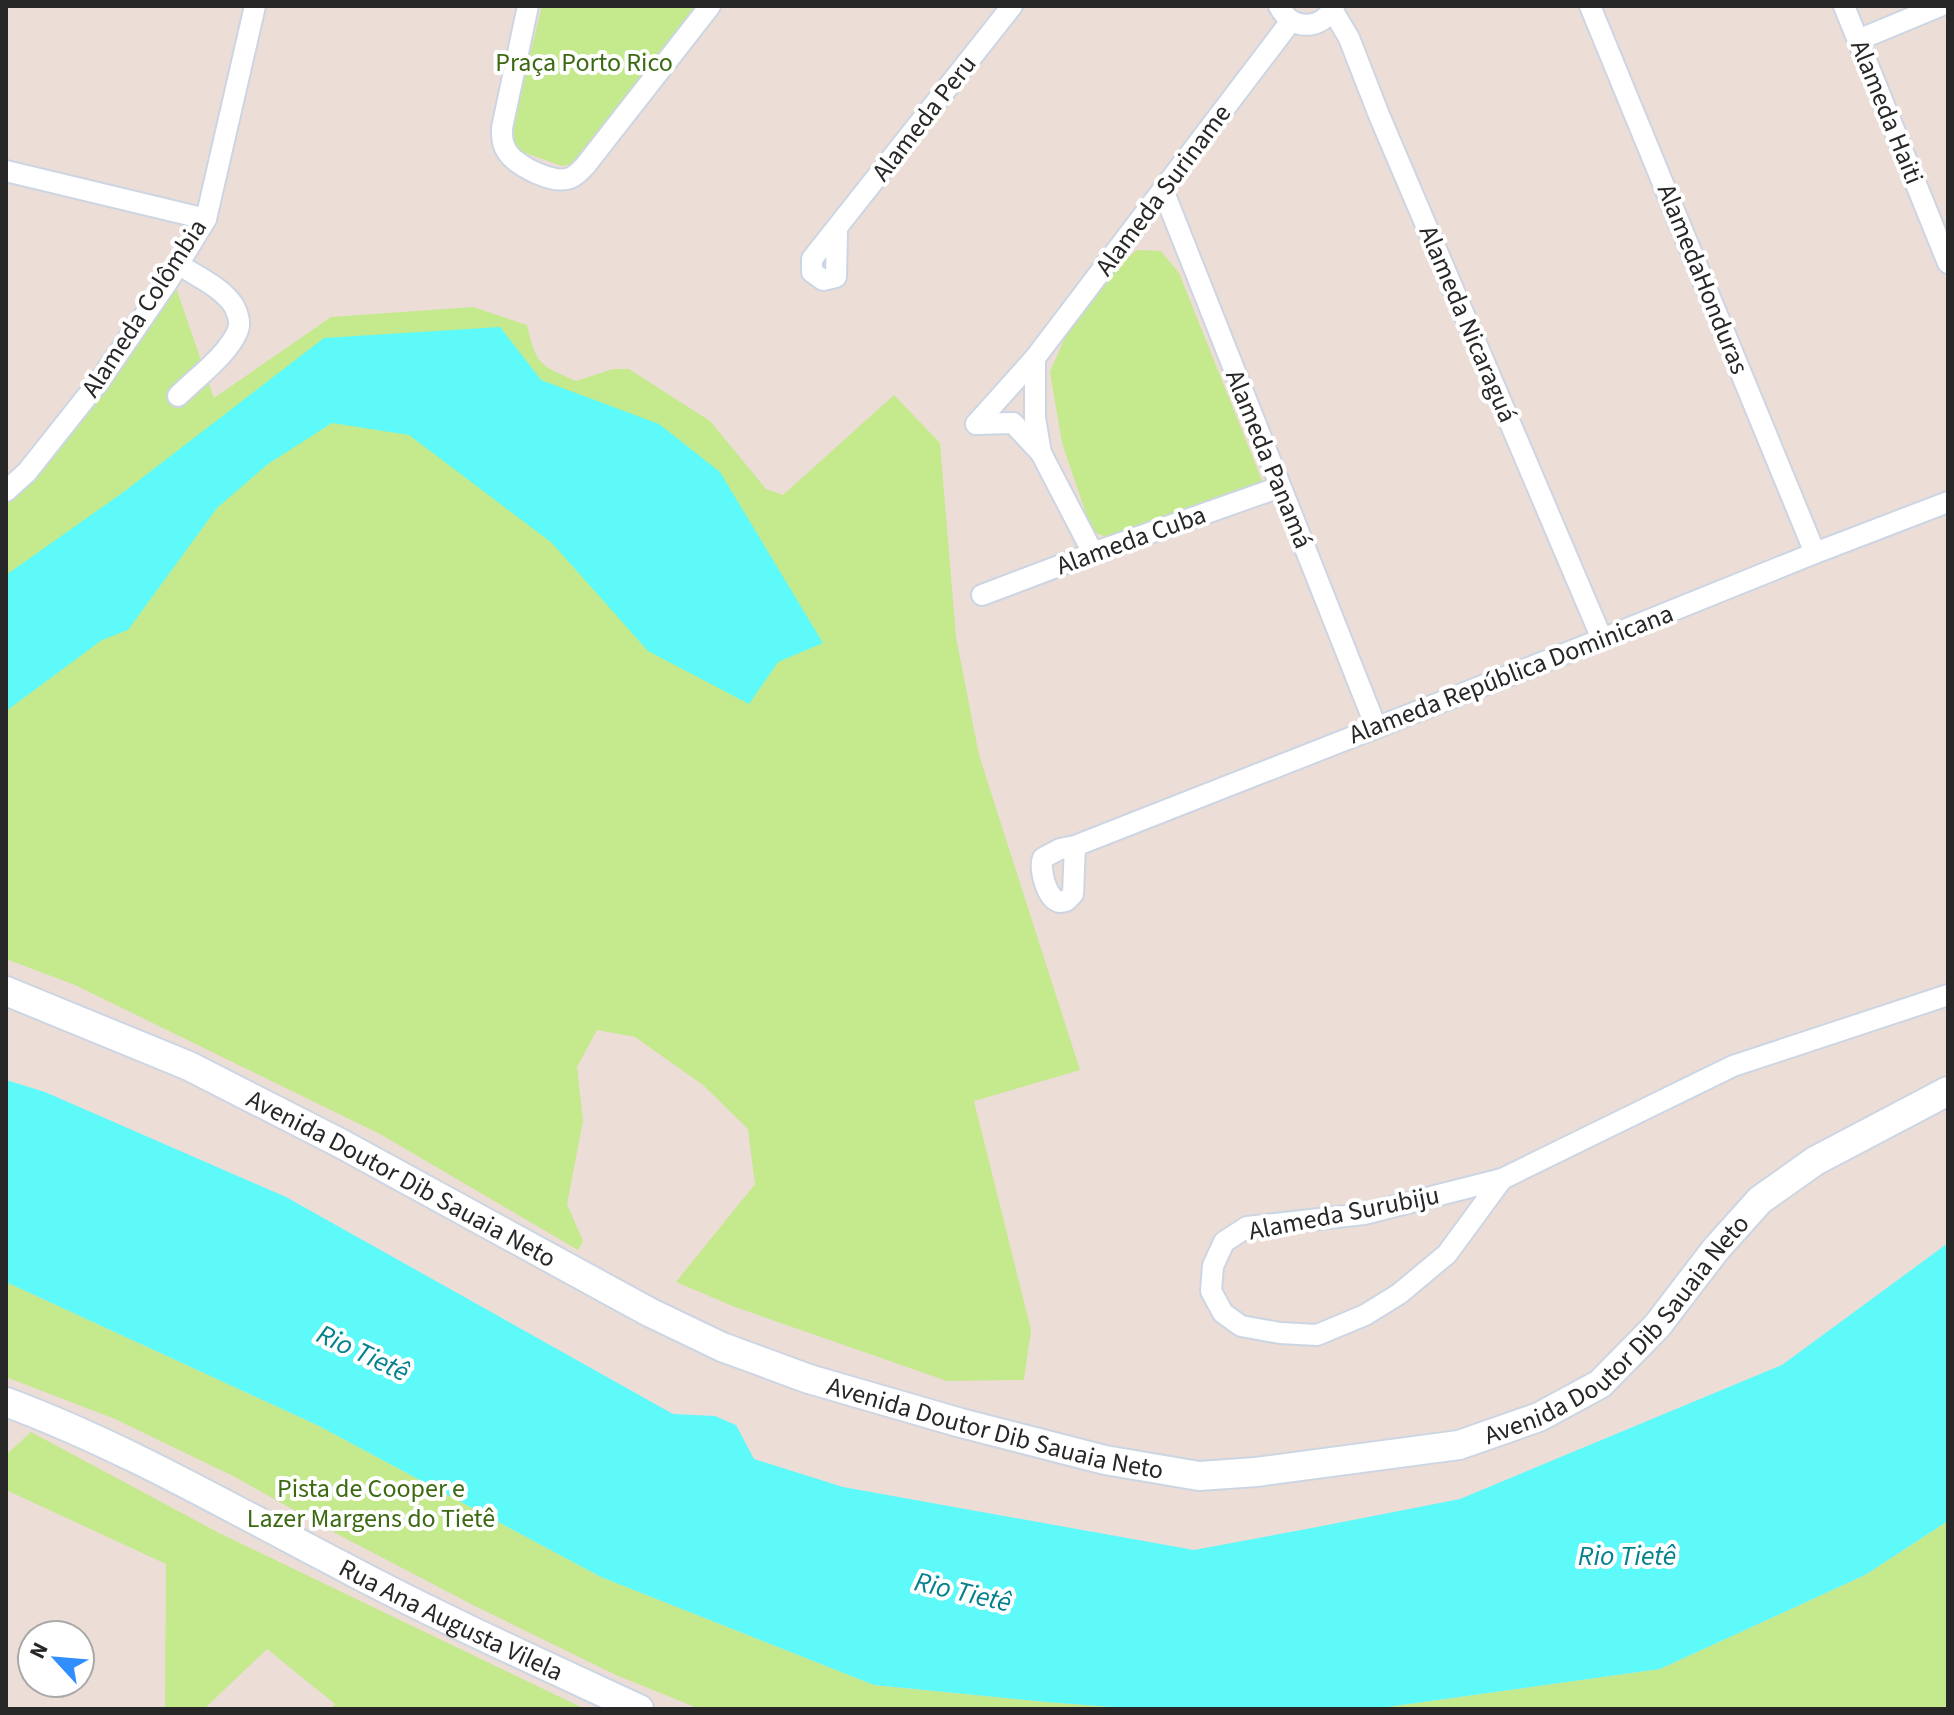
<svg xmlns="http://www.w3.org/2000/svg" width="1954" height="1715" font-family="'Source Sans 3',sans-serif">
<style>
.green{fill:#c5e98d}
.water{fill:#5efafa}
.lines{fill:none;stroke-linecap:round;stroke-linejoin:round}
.street-casing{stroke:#ccd6e3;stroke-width:24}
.secondary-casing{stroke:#ccd6e3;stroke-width:32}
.street{stroke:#fff;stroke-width:20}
.secondary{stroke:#fff;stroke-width:28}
.labels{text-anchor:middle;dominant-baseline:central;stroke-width:8;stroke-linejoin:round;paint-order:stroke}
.park-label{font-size:26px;fill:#3c6a12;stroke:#fff}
.street-label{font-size:26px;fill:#272727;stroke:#fff}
.water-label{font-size:28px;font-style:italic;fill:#03828d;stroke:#fff}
</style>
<rect width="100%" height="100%" fill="#ecddd7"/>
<g class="green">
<path d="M542,6H695L576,163L562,166L517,150L511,132Z"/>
<path d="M1137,250L1161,251L1179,273L1263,483L1113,540L1092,531L1062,443L1050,372L1069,328L1115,269Z"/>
<path d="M174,282L214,398L331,317L473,307L527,325C536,364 539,365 576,381L613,369H629L710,421L766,489L783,495L894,395L940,443L956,637L979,755L1080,1070L974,1101L1031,1330L1024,1380L947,1381L735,1307L676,1282L755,1184L748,1129L703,1085L635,1037L597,1030L577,1067L583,1121L567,1204L583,1241L578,1250L380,1134L75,985L6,959V502L50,458Z"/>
<path d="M6,1282L319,1426L601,1577L874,1685L1046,1702L1137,1709H700L616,1675L473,1605L339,1535L233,1476L115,1419L6,1377Z"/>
<path d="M31,1432L219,1533L585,1709H330L335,1704L267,1649L204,1709H165L166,1564L6,1490V1455Z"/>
<path d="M1948,1521V1709H1373L1660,1669L1865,1575Z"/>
</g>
<g class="water">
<path d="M500,327L541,380L659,424L720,472L823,643L778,662L749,704L648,651L552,543L409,435L332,423L268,464L217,508L128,630L102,640L6,711V575L125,491L324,338Z"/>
<path d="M6,1080L45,1092L286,1197L673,1414L715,1416L736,1425L754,1459L843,1487L1194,1550L1312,1528L1460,1499L1782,1365L1948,1243V1521L1865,1575L1660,1669L1373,1709H1137L1046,1702L874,1685L601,1577L319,1426L6,1282Z"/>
</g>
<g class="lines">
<defs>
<g id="street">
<path d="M528,6L502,128C502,137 502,145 508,153C517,166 554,185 570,178C576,176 581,170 585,166L710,6"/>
<path d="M1279,6C1291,31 1322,31 1334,6"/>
<path d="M1590,6L1815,553"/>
<path d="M1844,6L1948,263"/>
<path d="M1333,11L1349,38L1379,115L1602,639"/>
<path d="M1858,40L1940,6"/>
<path d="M6,171L206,219"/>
<path d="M1163,190L1376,727"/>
<path d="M837,230L836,277L823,280L812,272V259L1012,6"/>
<path d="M1035,358V418L1041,453L1093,553"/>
<path d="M178,396C196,378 229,354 238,330C241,322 238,314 234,306C222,287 196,276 178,264"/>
<path d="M976,424L1035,358L1291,21"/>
<path d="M976,424L1013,423L1041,453"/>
<path d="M6,491L27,472L100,380L168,281L206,219L255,6"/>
<path d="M982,595L1093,553L1280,487"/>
<path d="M1075,846L1073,894L1066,901C1064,901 1062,902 1059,902C1046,898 1039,868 1043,858L1060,849L1075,846L1602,639L1815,553L1948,502"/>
<path d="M1502,1179L1447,1254L1399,1294L1365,1315L1317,1335L1280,1333L1241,1326L1223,1313L1211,1291L1213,1266L1224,1242L1247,1227L1364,1214L1502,1179L1733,1066L1948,995"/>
</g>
<g id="secondary">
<path id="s1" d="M6,991L189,1066L340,1143L649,1312L722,1347L809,1379L961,1423L1105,1460L1199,1476L1256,1472L1459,1445L1539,1417L1600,1384L1657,1326L1716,1249L1760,1200L1815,1161L1948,1091"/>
<path id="s2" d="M6,1402C122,1445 234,1510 344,1567C440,1618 540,1663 639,1709"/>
</g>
</defs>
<use href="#street" class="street-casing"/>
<use href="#secondary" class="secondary-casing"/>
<use href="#street" class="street"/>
<use href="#secondary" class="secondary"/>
</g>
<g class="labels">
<g class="park-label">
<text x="584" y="62">Praça Porto Rico</text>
<text x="371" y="1488">Pista de Cooper e<tspan x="371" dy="30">Lazer Margens do Tietê</tspan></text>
</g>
<g class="street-label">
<text transform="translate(1887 112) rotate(68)">Alameda Haiti</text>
<text transform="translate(924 118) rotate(-52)">Alameda Peru</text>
<text transform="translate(1163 190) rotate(-53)">Alameda Suriname</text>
<text transform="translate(1703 279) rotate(68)">AlamedaHonduras</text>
<text transform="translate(144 308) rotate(-57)">Alameda Colômbia</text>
<text transform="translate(1468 324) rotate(67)">Alameda Nicaraguá</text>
<text transform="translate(1269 459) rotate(68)">Alameda Panamá</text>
<text transform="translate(1131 540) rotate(-20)">Alameda Cuba</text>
<text transform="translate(1511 674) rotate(-21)">Alameda República Dominicana</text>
<text stroke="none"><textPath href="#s1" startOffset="438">Avenida Doutor Dib Sauaia Neto</textPath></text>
<text transform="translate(1344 1213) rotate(-11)">Alameda Surubiju</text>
<text stroke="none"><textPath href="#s1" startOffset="1758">Avenida Doutor Dib Sauaia Neto</textPath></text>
<text stroke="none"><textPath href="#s1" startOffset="1086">Avenida Doutor Dib Sauaia Neto</textPath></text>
<text stroke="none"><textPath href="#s2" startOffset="496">Rua Ana Augusta Vilela</textPath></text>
</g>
<g class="water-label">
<text transform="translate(363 1353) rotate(25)">Rio Tietê</text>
<text x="1627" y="1556">Rio Tietê</text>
<text transform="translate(963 1592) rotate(13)">Rio Tietê</text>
</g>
</g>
<rect width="1954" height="1715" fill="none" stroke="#272727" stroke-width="16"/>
<g transform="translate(56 1659) rotate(296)"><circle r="38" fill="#ffffff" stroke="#a9a9a9" stroke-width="2"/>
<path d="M0-6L14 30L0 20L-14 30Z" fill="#318eff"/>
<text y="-12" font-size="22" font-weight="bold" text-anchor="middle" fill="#272727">N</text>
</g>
</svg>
